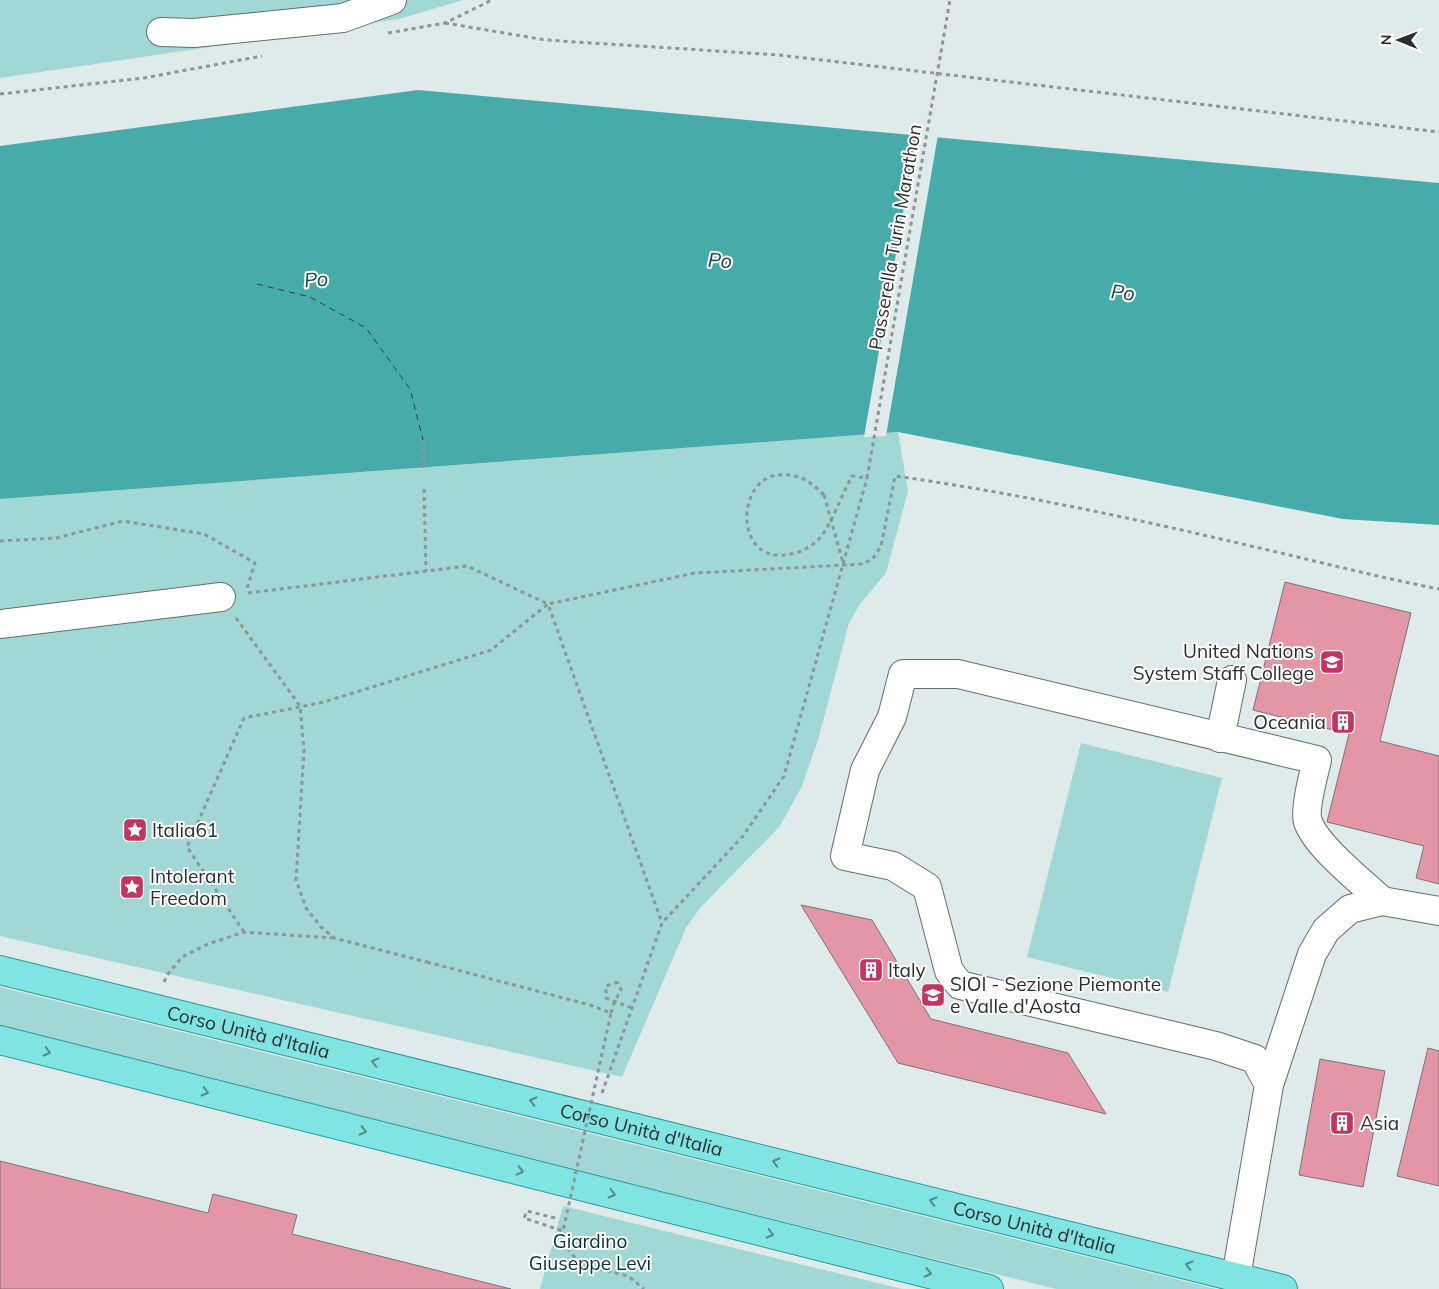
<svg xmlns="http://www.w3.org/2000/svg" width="1439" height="1289" font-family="Mulish,sans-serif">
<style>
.green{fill:#a1d8d6}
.water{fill:#47aca9}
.pier{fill:#dfeaea}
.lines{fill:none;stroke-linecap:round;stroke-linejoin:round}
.ferry{stroke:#174443;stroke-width:1;stroke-dasharray:6 5;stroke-linecap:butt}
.building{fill:#e397a6;stroke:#7c7274}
.minor-casing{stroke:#646e6d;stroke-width:30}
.major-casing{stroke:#2b9996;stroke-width:30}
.path{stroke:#8d9595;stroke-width:3;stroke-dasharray:4 4;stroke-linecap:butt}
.minor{stroke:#fff;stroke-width:28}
.major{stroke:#80e4e2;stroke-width:28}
.path-bridge{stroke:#8d9595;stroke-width:3;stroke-dasharray:4 4;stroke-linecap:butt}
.oneway{stroke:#558988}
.labels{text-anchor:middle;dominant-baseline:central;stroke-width:4;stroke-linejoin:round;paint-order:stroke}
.street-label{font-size:19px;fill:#2a2e2e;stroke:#fff}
.poi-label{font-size:19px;fill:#2a2e2e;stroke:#fff;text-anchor:start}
.park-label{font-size:19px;fill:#003130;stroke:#fff}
.water-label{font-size:20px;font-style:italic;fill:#174443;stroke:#fff}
</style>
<rect width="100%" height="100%" fill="#dfeaea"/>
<g class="green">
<path d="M0,0H463L399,19L0,78Z"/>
<path d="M898,432L908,491L886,573L860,604L849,623L818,740L802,786L780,826L700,908L686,928L622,1077L0,936V499Z"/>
<path d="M1081,743L1222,778L1168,992L1027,957Z"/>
<path d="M0,987L1216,1289H1056L0,1028Z"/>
<path d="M563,1206L902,1289H540Z"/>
</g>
<path class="water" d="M418,90L1439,183V525L1343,519L898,432L0,499V146Z"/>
<path class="pier" d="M917,133L938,135L886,436L864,437Z"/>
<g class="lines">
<path class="ferry" d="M257,284L310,297L366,328L410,389L423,440"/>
</g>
<g class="building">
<path d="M1285,582L1411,613L1380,741L1439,756V884L1416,878L1424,846L1327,822L1349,734L1253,710Z"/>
<path d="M801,905L872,920L931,1019L1068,1053L1106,1114L898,1063Z"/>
<path d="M1428,1048L1439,1051V1186L1397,1176Z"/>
<path d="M1320,1059L1385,1071L1363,1187L1299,1175Z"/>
<path d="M0,1161L208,1213L213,1194L297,1215L292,1234L511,1289H0Z"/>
</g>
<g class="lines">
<defs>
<g id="minor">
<path d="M161,32L194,33L343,18L392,0"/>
<path d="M0,624L221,597"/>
<path d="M1220,738L1232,680"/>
<path d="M1382,901L1439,911"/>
<path d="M1236,1277L1269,1085L1255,1059L1216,1046L960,985L949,971L927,887L893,866L845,856L865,770L892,717L903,674H958L1317,760C1314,772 1304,811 1308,822C1317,847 1362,882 1382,901L1350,909L1326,930L1312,954L1269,1085"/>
</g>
<g id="major">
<path id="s1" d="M0,970L1283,1289"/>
<path d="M0,1040L989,1289"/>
</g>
</defs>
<use href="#minor" class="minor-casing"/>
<use href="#major" class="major-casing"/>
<g class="path">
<path d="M445,23L546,40L779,55L1439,132"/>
<path d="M388,33L445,23L492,0"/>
<path d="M0,94L144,78L262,56"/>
<path d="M423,440V471"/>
<path d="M424,489L426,571"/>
<path d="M824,495L844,566"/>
<path d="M0,541L56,538L123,521L204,534L255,563L247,588"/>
<path d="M248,593L467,566L548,604L695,573L864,564L874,557L881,546L895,476C1016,493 1136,519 1255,547C1316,561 1377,577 1439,589"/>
<path d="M236,618L300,706L304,750L296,880L306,908L321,927L334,938L427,962"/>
<path d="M244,932L187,847L244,718L324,702L491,650L548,604L662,923"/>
<path d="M164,982L168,974L182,957L208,944L244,932L332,938"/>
<path d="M618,982L606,986V998L632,1008"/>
<path d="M611,1013L613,1005"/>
<path d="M602,1093L662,923L743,836L784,776L867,478"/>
<path d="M555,1218L527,1211L524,1218L563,1231"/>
</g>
<use href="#minor" class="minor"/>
<use href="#major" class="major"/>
<g class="path-bridge">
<path d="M824,495C810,481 799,473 778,475C735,479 734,567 791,554C803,552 816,544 823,534C834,517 842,495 852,476L867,478L950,0"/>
<path d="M427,962L590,1005L611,1013L563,1231L568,1249L580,1264L628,1276L644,1289"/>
<path d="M613,1005L621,990L618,982"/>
</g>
</g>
<defs><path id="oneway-chevron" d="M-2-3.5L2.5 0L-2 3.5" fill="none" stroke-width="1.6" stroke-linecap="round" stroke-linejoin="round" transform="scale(1.25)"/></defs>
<g class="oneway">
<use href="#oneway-chevron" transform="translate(47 1052) rotate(14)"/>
<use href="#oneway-chevron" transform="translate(375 1062) rotate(-166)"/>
<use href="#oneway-chevron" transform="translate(205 1092) rotate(14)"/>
<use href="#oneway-chevron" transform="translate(533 1101) rotate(-166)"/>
<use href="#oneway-chevron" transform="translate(363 1131) rotate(14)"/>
<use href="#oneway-chevron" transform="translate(776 1162) rotate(-166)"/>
<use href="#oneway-chevron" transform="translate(520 1171) rotate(14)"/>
<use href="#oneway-chevron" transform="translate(612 1194) rotate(14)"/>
<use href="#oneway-chevron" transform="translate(933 1201) rotate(-166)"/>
<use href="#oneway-chevron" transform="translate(770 1234) rotate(14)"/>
<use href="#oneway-chevron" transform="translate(1189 1265) rotate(-166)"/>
<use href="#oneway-chevron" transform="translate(928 1273) rotate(14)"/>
</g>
<defs>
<symbol id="university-square" viewBox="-11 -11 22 22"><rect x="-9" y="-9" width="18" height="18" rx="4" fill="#c33460" stroke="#fff"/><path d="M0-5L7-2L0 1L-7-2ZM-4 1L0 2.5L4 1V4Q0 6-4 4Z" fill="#fff"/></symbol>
<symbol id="building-square" viewBox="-11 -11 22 22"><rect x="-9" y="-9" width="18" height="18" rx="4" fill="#c33460" stroke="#fff"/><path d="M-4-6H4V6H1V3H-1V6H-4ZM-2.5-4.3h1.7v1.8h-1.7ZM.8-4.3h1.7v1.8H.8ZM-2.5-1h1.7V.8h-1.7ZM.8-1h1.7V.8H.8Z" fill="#fff"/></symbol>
<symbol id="sight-square" viewBox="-11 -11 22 22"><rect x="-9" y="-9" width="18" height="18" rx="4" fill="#c33460" stroke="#fff"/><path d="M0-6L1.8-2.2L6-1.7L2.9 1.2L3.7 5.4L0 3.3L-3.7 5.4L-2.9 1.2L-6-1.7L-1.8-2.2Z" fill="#fff"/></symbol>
</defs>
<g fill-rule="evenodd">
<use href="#university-square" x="1318" y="648" width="28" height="28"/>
<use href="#building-square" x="1329" y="708" width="28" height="28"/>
<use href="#sight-square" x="121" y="816" width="28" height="28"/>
<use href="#sight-square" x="118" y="873" width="28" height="28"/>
<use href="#building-square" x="857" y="956" width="28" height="28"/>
<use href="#university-square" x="919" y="981" width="28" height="28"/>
<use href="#building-square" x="1328" y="1109" width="28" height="28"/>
</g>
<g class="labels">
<g class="street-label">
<text transform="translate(895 237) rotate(-80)">Passerella Turin Marathon</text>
<text stroke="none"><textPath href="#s1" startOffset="256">Corso Unità d'Italia</textPath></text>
<text stroke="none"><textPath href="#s1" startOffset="661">Corso Unità d'Italia</textPath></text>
<text stroke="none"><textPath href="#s1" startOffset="1066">Corso Unità d'Italia</textPath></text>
</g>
<g class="poi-label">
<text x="1314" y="651" text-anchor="end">United Nations<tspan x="1314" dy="22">System Staff College</tspan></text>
<text x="1326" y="722" text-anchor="end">Oceania</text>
<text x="152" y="830">Italia61</text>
<text x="150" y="876">Intolerant<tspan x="150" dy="22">Freedom</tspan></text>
<text x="888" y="970">Italy</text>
<text x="950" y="984">SIOI - Sezione Piemonte<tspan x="950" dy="22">e Valle d'Aosta</tspan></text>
<text x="1360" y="1123">Asia</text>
</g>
<g class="park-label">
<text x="590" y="1241">Giardino<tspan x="590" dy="22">Giuseppe Levi</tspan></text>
</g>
<g class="water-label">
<text transform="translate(720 260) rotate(3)">Po</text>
<text transform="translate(316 279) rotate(-5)">Po</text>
<text transform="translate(1123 292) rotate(6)">Po</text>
</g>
</g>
<g transform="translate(1399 40) rotate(271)" stroke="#ffffff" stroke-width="4" paint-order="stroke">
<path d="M0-4L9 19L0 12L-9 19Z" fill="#2a2e2e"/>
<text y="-8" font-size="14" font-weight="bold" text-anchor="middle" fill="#2a2e2e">N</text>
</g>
</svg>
